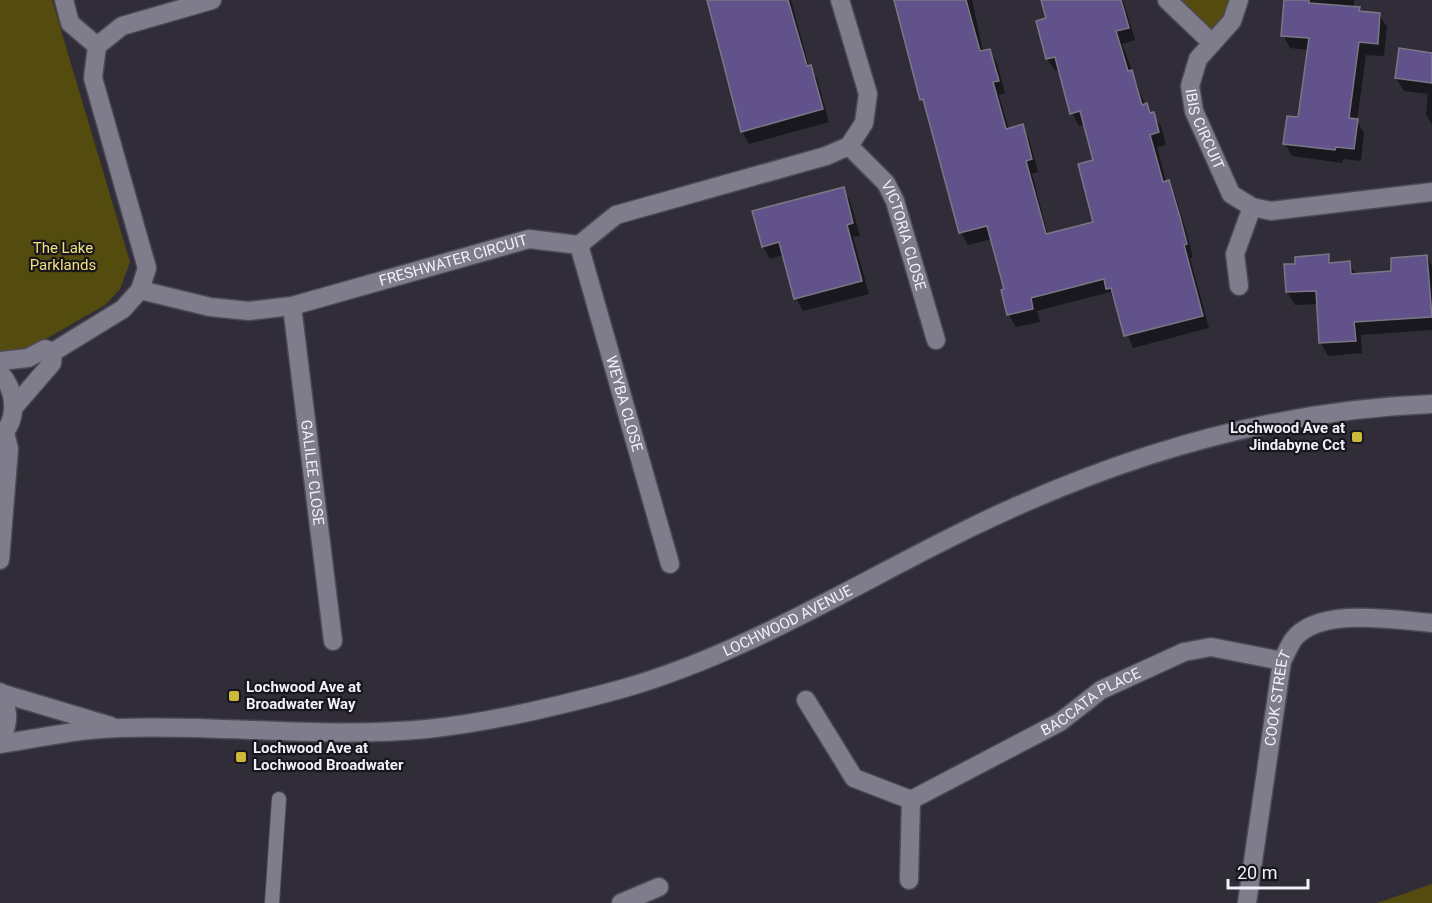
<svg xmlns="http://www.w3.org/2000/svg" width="1432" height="903" font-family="Roboto,sans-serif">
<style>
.green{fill:#544b0f}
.shadow{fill:#0007}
.building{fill:#62528b;stroke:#7a7785;stroke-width:1.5}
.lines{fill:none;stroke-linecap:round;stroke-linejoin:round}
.service-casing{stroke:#4c4954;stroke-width:16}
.minor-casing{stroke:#4c4954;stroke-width:21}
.tertiary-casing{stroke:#4c4954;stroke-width:21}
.service{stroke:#7f7c8b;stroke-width:14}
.minor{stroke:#7f7c8b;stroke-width:18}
.tertiary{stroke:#7f7c8b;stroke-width:18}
.poi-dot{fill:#ccb939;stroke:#18161c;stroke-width:2}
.labels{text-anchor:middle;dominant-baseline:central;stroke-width:4.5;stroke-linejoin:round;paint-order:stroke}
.street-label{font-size:15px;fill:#f1eff7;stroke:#18161c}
.park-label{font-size:15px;fill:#efe07d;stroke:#18161c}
.poi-label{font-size:15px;font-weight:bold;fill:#f1eff7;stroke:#18161c;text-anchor:start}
</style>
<rect width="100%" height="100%" fill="#302d39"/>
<g class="green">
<path d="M0,0H52L130,262L120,289L105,305L30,348L0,353Z"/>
<path d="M1167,0H1239L1212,43Z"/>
<path d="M1432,884V903H1377Z"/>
</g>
<g class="shadow">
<path d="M709,0H791L809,67L817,79L829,122L749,144L742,131Z"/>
<path d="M895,0H972L983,52L989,50L997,63L1005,93L999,95L1009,130L1022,126L1029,139L1038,172L1032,174L1048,235L1095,223V161L1085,124L1079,126L1072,113L1060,70L1055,71L1047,59L1048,20L1043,0H1123L1135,40L1122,44L1145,105L1161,126L1166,145L1157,147L1166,182H1168L1175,195L1186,231L1193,257L1190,258L1209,328L1133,348L1110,292L1037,311L1040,322L1016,327L1009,315L1003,291L1006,290L992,239L968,245L961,232Z"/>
<path d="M1284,0H1354V8L1359,9L1361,13L1379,14L1387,27L1384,56L1366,55L1357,121L1364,133L1361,161L1343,159L1342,163L1292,156L1285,144L1299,119L1309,50L1290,48L1283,35Z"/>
<path d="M1432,54V125L1426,114L1428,94L1404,91L1396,78Z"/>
<path d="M843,189L850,201L860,236L853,237L869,294L803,311L796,298L784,255L770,259L763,246Z"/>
<path d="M1328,256L1332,264L1349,263L1356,275L1393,272L1426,256L1432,266V330L1361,335L1362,353L1328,356L1321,343L1318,304L1295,305L1287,292L1297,265Z"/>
</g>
<g class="building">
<path d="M707,0H788L807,66L811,65L823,109L741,132Z"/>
<path d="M894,0H966L980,51L990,49L999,81L993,82L1006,129L1023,124L1032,159L1026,161L1046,234L1093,222L1078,164L1093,160L1080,111L1070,114L1055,57L1046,59L1036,21L1046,18L1041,0H1121L1129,28L1116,31L1128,71L1132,70L1142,105L1147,103L1150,113L1154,112L1159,132L1150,135L1163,182L1169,180L1180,217L1187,244L1184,245L1203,316L1124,336L1111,288L1106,289L1104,279L1031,298L1033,309L1007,315L1001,290L1004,289L987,226L959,233L923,99L920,100Z"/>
<path d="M1284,0H1309V3L1360,7L1359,11L1380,13L1378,44L1359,42L1349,118L1358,119L1354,149L1336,147L1335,150L1283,144L1287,116L1298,117L1309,38L1281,36Z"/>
<path d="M1399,48L1432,53V83L1395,78Z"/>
<path d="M844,187L853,223L847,225L862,281L794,299L779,242L762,247L752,211Z"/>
<path d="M1329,254V263L1350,261L1351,274L1391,271V258L1427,255L1432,317L1354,322L1356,341L1319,343L1316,291L1286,292L1284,264H1295V257Z"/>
</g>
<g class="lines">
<defs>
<path id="service" d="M272,903L279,799"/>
<g id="minor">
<path d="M64,0L70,23L97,46"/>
<path d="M1167,0L1212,43"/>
<path id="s1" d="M1239,0L1232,21L1198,59L1190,86L1194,111L1231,194L1252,207L1271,211L1432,192"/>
<path id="s2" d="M849,146L886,183L895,201L936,340"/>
<path id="s3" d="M579,245L670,564"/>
<path d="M1239,286L1235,254L1252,207"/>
<path id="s4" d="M140,290L210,307L249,311L292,306L529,239L579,245L616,215L826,156L849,146L864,123L868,94L840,0"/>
<path id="s5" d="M292,306L333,641"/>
<path d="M0,361L28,358L45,349L53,352"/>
<path d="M0,373C16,391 19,419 0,437"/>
<path d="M14,407L52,363L53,352L123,309L140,290L147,268L93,78L97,46L122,26L212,0"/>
<path d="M0,560L9,449L5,433"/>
<path id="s6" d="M806,700L854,778L911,800L1060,722L1101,690L1184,652L1211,647L1282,661"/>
<path d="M909,880L911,800"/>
<path d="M621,903L659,887"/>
<path id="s7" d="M1247,903L1282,661C1286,654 1289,646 1293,640C1318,606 1396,620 1432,623"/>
</g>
<g id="tertiary">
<path d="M0,692C8,707 11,724 0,738"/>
<path d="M1,693L111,726"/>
<path id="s8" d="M0,744C39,738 79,729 119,728C221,724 324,739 427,729C494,722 560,706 625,688C749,652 856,583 972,527C1116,457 1270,410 1432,404"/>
</g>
</defs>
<use href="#service" class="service-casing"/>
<use href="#minor" class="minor-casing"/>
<use href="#tertiary" class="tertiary-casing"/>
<use href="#service" class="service"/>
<use href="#minor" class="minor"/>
<use href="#tertiary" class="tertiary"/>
</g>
<g class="poi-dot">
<rect x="1351" y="431" width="12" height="12" rx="3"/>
<rect x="228" y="690" width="12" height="12" rx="3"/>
<rect x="235" y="751" width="12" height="12" rx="3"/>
</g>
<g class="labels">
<g class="street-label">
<text stroke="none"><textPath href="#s1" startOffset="147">IBIS CIRCUIT</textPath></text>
<text stroke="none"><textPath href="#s2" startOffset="108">VICTORIA CLOSE</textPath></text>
<text stroke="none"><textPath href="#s4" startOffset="322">FRESHWATER CIRCUIT</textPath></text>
<text stroke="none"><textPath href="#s3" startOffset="165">WEYBA CLOSE</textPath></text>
<text stroke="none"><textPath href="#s5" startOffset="168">GALILEE CLOSE</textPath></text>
<text stroke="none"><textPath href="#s8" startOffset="807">LOCHWOOD AVENUE</textPath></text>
<text stroke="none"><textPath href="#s7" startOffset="207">COOK STREET</textPath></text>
<text stroke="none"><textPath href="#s6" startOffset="358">BACCATA PLACE</textPath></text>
</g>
<g class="park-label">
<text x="63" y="248">The Lake<tspan x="63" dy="17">Parklands</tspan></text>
</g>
<g class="poi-label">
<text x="1345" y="428" text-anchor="end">Lochwood Ave at<tspan x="1345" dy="17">Jindabyne Cct</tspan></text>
<text x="246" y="687">Lochwood Ave at<tspan x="246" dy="17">Broadwater Way</tspan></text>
<text x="253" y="748">Lochwood Ave at<tspan x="253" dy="17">Lochwood Broadwater</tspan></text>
</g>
</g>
<path d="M1228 879v9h80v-9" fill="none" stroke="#f1eff7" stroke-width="3"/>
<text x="1237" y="879" font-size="18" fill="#f1eff7" stroke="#18161c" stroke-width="4.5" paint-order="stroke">20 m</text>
</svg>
